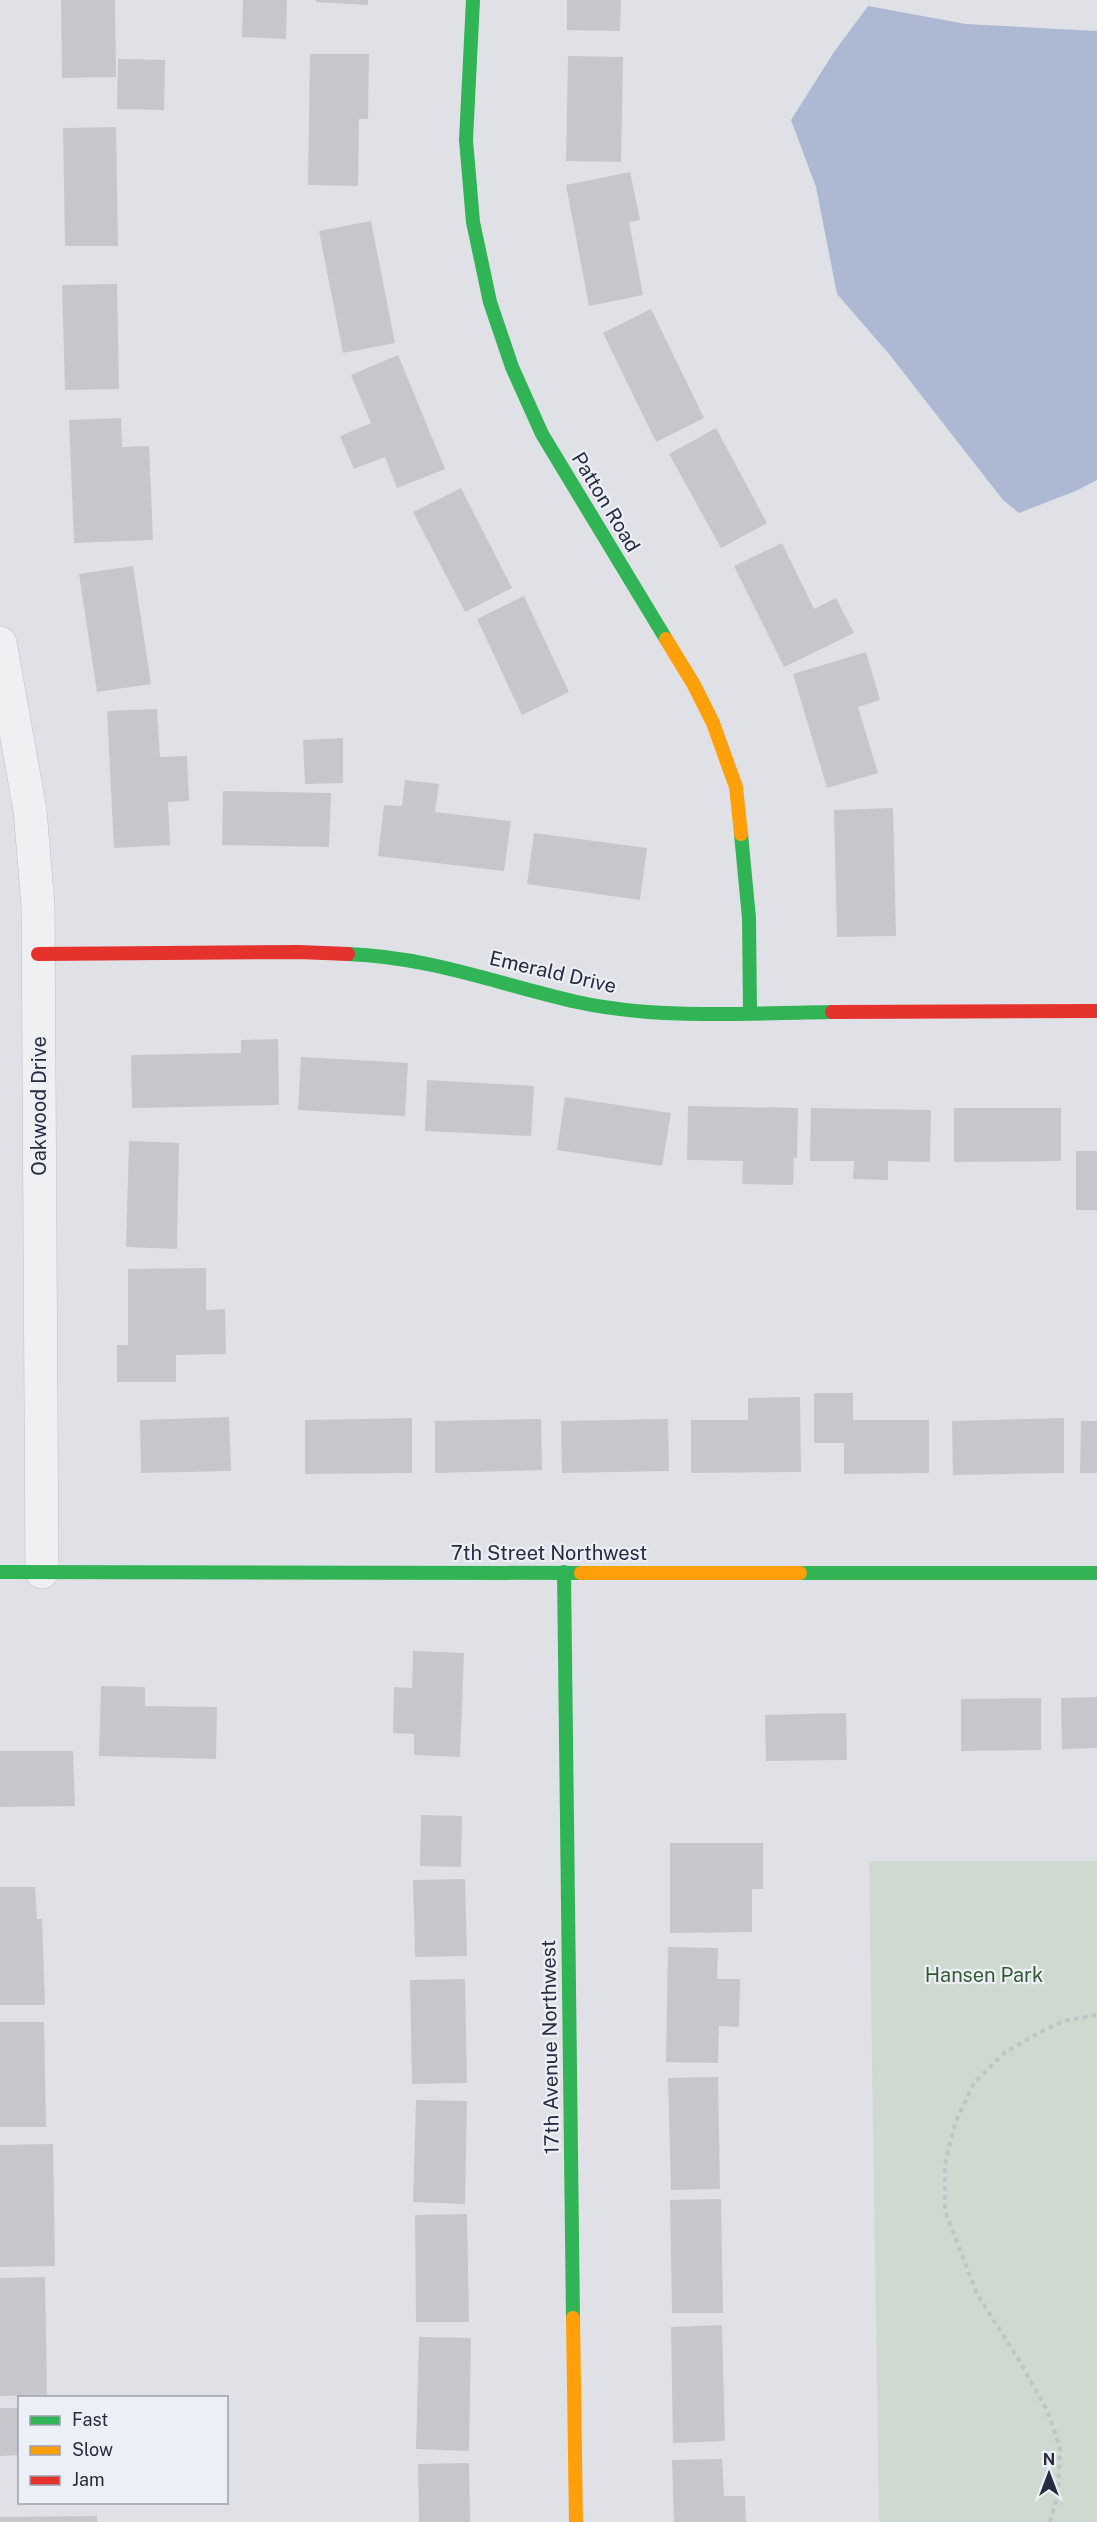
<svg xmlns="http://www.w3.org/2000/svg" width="1097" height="2522" font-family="'Public Sans',sans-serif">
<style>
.green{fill:#ced9d0}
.water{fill:#adb8d2}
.building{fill:#c6c7cd}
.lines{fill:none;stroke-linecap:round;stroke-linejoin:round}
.street-casing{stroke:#bebfc4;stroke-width:34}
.path{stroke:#c2c2c8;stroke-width:4;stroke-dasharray:4.5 4.5;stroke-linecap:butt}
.street{stroke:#eff0f2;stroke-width:33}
.fast{stroke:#30b455;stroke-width:14}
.slow{stroke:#ff9f0a;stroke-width:14}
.jam{stroke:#e5322d;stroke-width:14}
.labels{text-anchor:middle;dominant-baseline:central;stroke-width:4.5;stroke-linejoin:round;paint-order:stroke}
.street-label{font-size:20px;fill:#262b3f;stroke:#edeff6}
.park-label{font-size:20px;fill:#345b33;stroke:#edeff6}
</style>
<rect width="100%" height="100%" fill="#e0e1e6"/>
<path class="green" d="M869,1861H1097V2522H879Z"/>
<path class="water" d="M868,6L966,24L1097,31V480L1078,490L1019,513L1003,500L889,354L837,294L816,187L791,120L834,52Z"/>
<g class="building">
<path d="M61,0H115L116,77L62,78Z"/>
<path d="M243,0H287L286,39L242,37Z"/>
<path d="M316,0H368V5L316,2Z"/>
<path d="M567,0H621L620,31L567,30Z"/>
<path d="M310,54H369L368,119H359L358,186L308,185Z"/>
<path d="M568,56L623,57L621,162L566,161Z"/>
<path d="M118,59L165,60L164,110L117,109Z"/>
<path d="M116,127L118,246H65L63,128Z"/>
<path d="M630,172L640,220L629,222L643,295L589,306L566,185Z"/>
<path d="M371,221L395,343L343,353L319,231Z"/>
<path d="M117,284L119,389L65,390L62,285Z"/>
<path d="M651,309L704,418L656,442L603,333Z"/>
<path d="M398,355L445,469L397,488L385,457L354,469L340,436L371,423L351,375Z"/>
<path d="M121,418L122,447L149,446L153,540L74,543L69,420Z"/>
<path d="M716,428L767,523L721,548L669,454Z"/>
<path d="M461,488L512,588L465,612L413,512Z"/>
<path d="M782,543L814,609L836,598L854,633L784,667L734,566Z"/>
<path d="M133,566L151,684L97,692L79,574Z"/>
<path d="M524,596L569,692L522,715L477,619Z"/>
<path d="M866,652L880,700L858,707L878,773L827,788L793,674Z"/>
<path d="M157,709L160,757L187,756L189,801L168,802L170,845L114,848L107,711Z"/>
<path d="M343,738V783L305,784L303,740Z"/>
<path d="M405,780L439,784L435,812L511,821L504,871L378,856L384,805L402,806Z"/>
<path d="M223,791L331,793L329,847L222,845Z"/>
<path d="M893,808L896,936L837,937L834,810Z"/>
<path d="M534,833L647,848L640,900L527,884Z"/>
<path d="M278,1039L279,1105L132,1108L131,1055L241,1053V1040Z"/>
<path d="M301,1057L408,1063L405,1116L298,1110Z"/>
<path d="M427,1080L534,1086L531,1136L425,1131Z"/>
<path d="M565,1097L671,1113L662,1166L557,1150Z"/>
<path d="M688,1106L798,1108L797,1158H794L793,1185L742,1184L743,1161L687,1160Z"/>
<path d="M811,1108L931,1110L930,1162L888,1161V1180L853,1179L854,1161H810Z"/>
<path d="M954,1108H1061V1161L954,1162Z"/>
<path d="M129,1141L179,1143L177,1249L126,1247Z"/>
<rect x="1076" y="1151" width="21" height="59"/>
<path d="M206,1268V1310L225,1309L226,1354L176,1355V1382H117V1345H128V1269Z"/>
<path d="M814,1393H853V1420H929V1473L844,1474V1443H814Z"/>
<path d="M800,1397L801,1472L691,1473V1420H748V1398Z"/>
<path d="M229,1417L231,1471L141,1473L140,1420Z"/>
<path d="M412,1418V1473L305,1474V1420Z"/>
<path d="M1064,1418V1473L953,1475L952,1421Z"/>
<path d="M541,1419L542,1470L435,1473V1421Z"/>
<path d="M668,1419L669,1471L562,1473L561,1421Z"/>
<path d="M1081,1421H1097V1473H1080Z"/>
<path d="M413,1651L464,1653L460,1757L414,1755V1734L393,1733L394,1687L412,1688Z"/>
<path d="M101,1686L145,1687V1706L217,1707L216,1759L99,1756Z"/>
<path d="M1097,1697V1748L1062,1749L1061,1698Z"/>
<path d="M1041,1698V1750L961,1751V1699Z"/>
<path d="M846,1713L847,1760L766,1761L765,1715Z"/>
<path d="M0,1751H73L75,1806L0,1807Z"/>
<path d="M421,1815L462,1816L461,1867L420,1866Z"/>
<path d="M670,1843H763V1889H752V1932L670,1933Z"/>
<path d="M465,1879L467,1956L415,1957L413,1880Z"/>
<path d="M0,1887H35L37,1919H42L45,2005H0Z"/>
<path d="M668,1947L718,1948L717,1979H740L739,2027L719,2026L718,2063L666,2062Z"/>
<path d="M465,1979L467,2083L412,2084L410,1980Z"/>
<path d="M0,2022H44L46,2127H0Z"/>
<path d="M718,2077L720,2189L671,2190L668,2078Z"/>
<path d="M416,2100L467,2101L465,2204L413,2202Z"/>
<path d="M53,2144L55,2266L0,2267V2145Z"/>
<path d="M721,2199L723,2313H672L670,2200Z"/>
<path d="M467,2214L469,2322H416L415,2215Z"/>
<path d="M45,2277L47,2395L0,2396V2278Z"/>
<path d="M722,2325L725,2441L673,2443L671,2327Z"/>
<path d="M419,2337L471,2338L469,2451L416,2449Z"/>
<path d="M0,2408H20V2455L0,2456Z"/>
<path d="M722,2459L724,2496H745L746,2522H674L672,2460Z"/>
<path d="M469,2463L470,2522H419L418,2464Z"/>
<path d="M97,2516V2522H0V2517Z"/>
</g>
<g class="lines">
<defs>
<path id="street" d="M0,643L30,810L38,906L42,1572"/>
</defs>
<use href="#street" class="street-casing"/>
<path class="path" d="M1050,2522L1058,2493L1060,2448L1047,2410L1017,2357L977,2294L945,2211V2164L955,2123L974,2083L1004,2053L1040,2032L1064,2021L1097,2015"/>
<use href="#street" class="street"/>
<g class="fast">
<path d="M473,0L466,140L473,222L490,302L512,367L542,434L666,639"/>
<path d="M741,834L749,918L750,1012"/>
<path d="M348,954C430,957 498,984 577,1002C660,1020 748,1013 832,1012"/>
<path d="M0,1572L581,1573"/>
<path d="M564,1572L573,2318"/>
<path d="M800,1573H1097"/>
</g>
<g class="slow">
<path d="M666,639L694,685L713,723L736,787L741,834"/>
<path d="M581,1573H800"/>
<path d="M573,2318L576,2522"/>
</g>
<g class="jam">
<path d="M38,954L299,952L348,954"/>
<path d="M832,1012L1097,1011"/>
</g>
</g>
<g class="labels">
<g class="street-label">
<text transform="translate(606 502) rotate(59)">Patton Road</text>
<text transform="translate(553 972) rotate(13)">Emerald Drive</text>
<text transform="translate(39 1106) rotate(-90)">Oakwood Drive</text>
<text x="549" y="1553">7th Street Northwest</text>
<text transform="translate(550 2047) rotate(-91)">17th Avenue Northwest</text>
</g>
<g class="park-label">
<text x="984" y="1975">Hansen Park</text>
</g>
</g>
<rect x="18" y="2396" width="210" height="108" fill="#edeff6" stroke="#9da1ad" stroke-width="1.5"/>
<rect x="30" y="2416" width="30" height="9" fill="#30b455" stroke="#9da1ad" stroke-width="1.5"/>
<text x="72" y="2426" font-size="18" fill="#262b3f">Fast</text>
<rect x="30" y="2446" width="30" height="9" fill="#ff9f0a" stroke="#9da1ad" stroke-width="1.5"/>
<text x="72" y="2456" font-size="18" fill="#262b3f">Slow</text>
<rect x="30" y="2476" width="30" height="9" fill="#e5322d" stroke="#9da1ad" stroke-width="1.5"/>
<text x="72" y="2486" font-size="18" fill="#262b3f">Jam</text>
<g transform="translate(1049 2474)" stroke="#edeff6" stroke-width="4.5" paint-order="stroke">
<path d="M0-4.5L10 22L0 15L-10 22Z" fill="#262b3f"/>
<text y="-9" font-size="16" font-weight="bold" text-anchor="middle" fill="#262b3f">N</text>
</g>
</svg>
